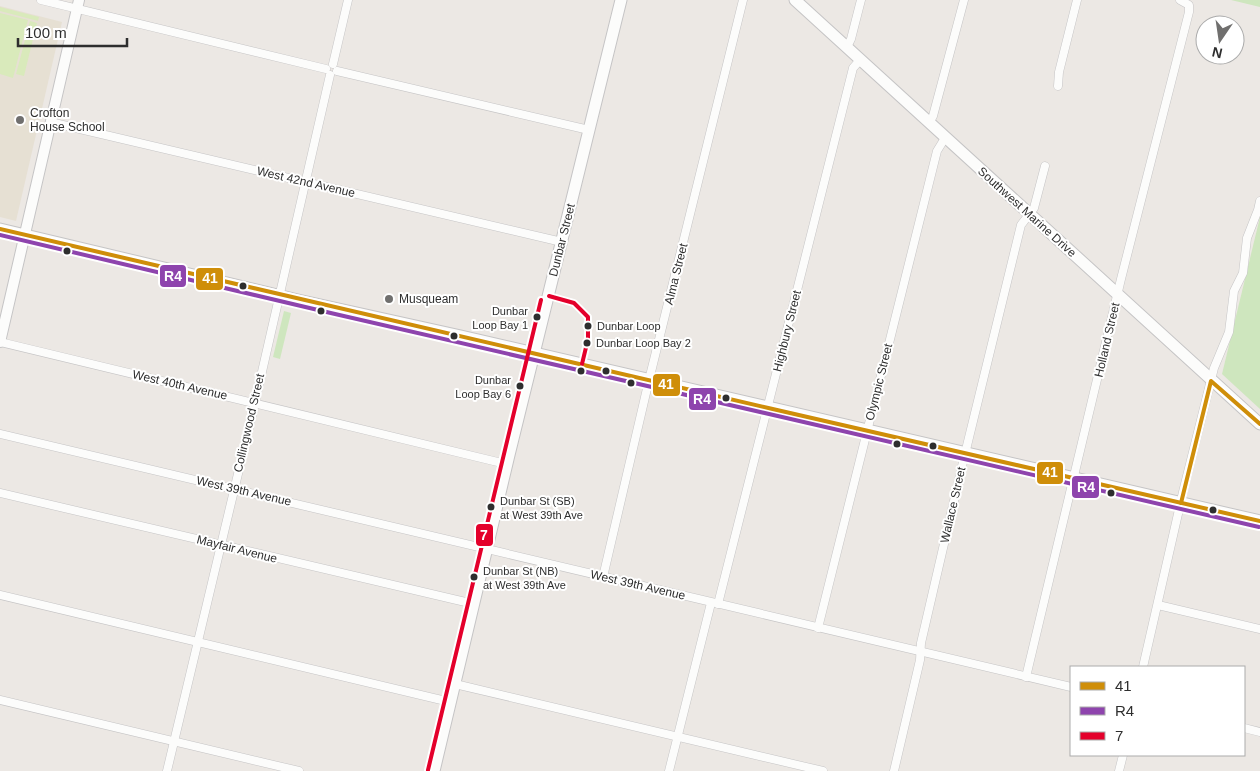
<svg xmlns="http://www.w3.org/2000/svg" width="1260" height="771" font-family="Arial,sans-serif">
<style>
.education{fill:#e6e0d3}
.green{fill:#cee6be}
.pitch{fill:#d9eabb}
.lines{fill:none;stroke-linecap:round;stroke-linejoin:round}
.minor-casing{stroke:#c5c4c5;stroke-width:9}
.tertiary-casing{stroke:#c5c4c5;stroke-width:12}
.secondary-casing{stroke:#c5c4c5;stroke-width:13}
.minor{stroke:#fcfcfb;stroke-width:8}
.tertiary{stroke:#fcfcfb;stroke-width:10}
.secondary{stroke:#fcfcfb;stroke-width:11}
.bus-1-casing{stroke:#fff;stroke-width:8}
.bus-2-casing{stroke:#fff;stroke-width:8}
.bus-3-casing{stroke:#fff;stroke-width:8}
.bus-1{stroke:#cf8e09;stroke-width:4}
.bus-2{stroke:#8e44ad;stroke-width:4}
.bus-3{stroke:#e4002b;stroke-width:4}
.poi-dot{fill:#706f6e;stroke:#fff;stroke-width:2}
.bus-dot{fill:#2e2e2e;stroke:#fff;stroke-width:2}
.labels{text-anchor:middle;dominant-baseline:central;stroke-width:4;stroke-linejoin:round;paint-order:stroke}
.bus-label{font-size:11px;fill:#2e2e2e;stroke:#fff;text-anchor:start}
.poi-label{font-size:12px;fill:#2e2e2e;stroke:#fff;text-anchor:start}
.street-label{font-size:12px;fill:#2e2e2e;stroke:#fff}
.line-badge{stroke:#fff;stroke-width:2}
.badge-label{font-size:14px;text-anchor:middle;font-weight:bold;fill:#fff}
</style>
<rect width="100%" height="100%" fill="#ece8e4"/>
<path class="education" d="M0,6L62,22L16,221L0,217Z"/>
<g class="green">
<path d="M1231,0H1260V7Z"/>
<path d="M1260,217V409L1222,374Z"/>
<path d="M284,311L291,313L280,359L273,357Z"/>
</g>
<g class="pitch">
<path d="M0,7L39,17L38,21L0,11Z"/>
<path d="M0,13L28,20L13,78L0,74Z"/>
<path d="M30,21L37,23L24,76L16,74Z"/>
</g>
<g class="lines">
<defs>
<g id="minor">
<path d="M41,0L326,69"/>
<path d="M847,47L851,39L861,0"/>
<path d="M333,64L348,0"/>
<path d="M337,71L589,130"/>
<path d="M1058,86L1059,72L1077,0"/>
<path d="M50,122L562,242"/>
<path d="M929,123L933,116L964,0"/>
<path d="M0,342L506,464"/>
<path d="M0,434L1071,687"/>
<path d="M0,493L474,604"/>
<path d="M603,577L649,380L743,0"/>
<path d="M0,595L450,702"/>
<path d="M718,604L853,68L860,60"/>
<path d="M1158,605L1260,629"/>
<path d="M818,628L937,151L945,138"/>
<path d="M1143,667L1183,492L1214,368L1229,332L1234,291L1243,273L1247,238L1258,210L1260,201"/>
<path d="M1026,677L1121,279L1189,12V5L1180,0"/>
<path d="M455,684L823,771"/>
<path d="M0,700L299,771"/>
<path d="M1244,728L1260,732"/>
<path d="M167,771L253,411L330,75"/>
<path d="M669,771L711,603"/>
<path d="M894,771L920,660L921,643L963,462L1021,225L1034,208L1045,166"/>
<path d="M1119,771L1123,755"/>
</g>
<path id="tertiary" d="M0,342L79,0"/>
<g id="secondary">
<path d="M795,0L1260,424"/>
<path d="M0,229L298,300L461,336L1260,521"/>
<path d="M434,771L509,455L621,0"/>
</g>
</defs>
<use href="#minor" class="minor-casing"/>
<use href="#tertiary" class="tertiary-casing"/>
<use href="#secondary" class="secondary-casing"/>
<use href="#minor" class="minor"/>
<use href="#tertiary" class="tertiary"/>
<use href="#secondary" class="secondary"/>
<defs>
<g id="bus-1">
<path d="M0,229C419,329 840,424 1260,521"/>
<path d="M1181,503L1211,381L1260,424"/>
</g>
<path id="bus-2" d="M0,235C419,335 839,430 1259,527"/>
<g id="bus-3">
<path d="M549,296L574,303L588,317V339L582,364"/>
<path d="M428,770L541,300"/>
</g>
</defs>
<use href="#bus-1" class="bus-1-casing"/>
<use href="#bus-2" class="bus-2-casing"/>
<use href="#bus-3" class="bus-3-casing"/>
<use href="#bus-1" class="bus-1"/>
<use href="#bus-2" class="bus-2"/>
<use href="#bus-3" class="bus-3"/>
</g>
<g class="poi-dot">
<circle cx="20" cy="120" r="5"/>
<circle cx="389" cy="299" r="5"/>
</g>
<g class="bus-dot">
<circle cx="67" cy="251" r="4.5"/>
<circle cx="243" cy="286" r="4.5"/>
<circle cx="321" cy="311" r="4.5"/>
<circle cx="537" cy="317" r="4.5"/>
<circle cx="588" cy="326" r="4.5"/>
<circle cx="454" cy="336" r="4.5"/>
<circle cx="587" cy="343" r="4.5"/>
<circle cx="581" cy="371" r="4.5"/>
<circle cx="606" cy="371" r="4.5"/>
<circle cx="631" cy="383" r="4.5"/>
<circle cx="520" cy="386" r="4.5"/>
<circle cx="726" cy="398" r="4.5"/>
<circle cx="897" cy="444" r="4.5"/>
<circle cx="933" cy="446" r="4.5"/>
<circle cx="1111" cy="493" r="4.5"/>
<circle cx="491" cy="507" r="4.5"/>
<circle cx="1213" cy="510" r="4.5"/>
<circle cx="474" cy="577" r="4.5"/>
</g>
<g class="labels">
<g class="bus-label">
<text x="528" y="311" text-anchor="end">Dunbar<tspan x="528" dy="14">Loop Bay 1</tspan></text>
<text x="597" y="326">Dunbar Loop</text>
<text x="596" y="343">Dunbar Loop Bay 2</text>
<text x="511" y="380" text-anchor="end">Dunbar<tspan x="511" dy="14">Loop Bay 6</tspan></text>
<text x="500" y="501">Dunbar St (SB)<tspan x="500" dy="14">at West 39th Ave</tspan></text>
<text x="483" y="571">Dunbar St (NB)<tspan x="483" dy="14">at West 39th Ave</tspan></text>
</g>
<g class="poi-label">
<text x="30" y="113">Crofton<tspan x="30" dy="14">House School</tspan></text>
<text x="399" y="299">Musqueam</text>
</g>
<g class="street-label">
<text transform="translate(306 182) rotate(13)">West 42nd Avenue</text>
<text transform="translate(1027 212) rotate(42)">Southwest Marine Drive</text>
<text transform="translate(562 240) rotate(-76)">Dunbar Street</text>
<text transform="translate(676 274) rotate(-76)">Alma Street</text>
<text transform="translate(787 331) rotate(-76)">Highbury Street</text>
<text transform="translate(1107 340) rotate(-77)">Holland Street</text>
<text transform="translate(879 382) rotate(-76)">Olympic Street</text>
<text transform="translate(180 385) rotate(13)">West 40th Avenue</text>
<text transform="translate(249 423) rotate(-77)">Collingwood Street</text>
<text transform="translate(244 491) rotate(13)">West 39th Avenue</text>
<text transform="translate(953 505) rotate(-77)">Wallace Street</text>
<text transform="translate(237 549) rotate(14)">Mayfair Avenue</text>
<text transform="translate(638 585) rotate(13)">West 39th Avenue</text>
</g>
</g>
<g class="line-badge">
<rect x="159" y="264" width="28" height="24" rx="5" fill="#8e44ad"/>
<rect x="195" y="267" width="29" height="24" rx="5" fill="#cf8e09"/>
<rect x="652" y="373" width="29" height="24" rx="5" fill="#cf8e09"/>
<rect x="688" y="387" width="29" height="24" rx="5" fill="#8e44ad"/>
<rect x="1036" y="461" width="28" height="24" rx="5" fill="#cf8e09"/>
<rect x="1071" y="475" width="29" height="24" rx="5" fill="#8e44ad"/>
<rect x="475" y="523" width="19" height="24" rx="5" fill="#e4002b"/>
</g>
<g class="badge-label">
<text x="173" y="281">R4</text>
<text x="210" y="283">41</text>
<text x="666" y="389">41</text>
<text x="702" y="404">R4</text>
<text x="1050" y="477">41</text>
<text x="1086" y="492">R4</text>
<text x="484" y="540">7</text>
</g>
<rect x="1070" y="666" width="175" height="90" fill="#ffffff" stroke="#ababab"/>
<rect x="1080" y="682" width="25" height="8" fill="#cf8e09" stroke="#ababab"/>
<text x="1115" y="691" font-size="15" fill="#2e2e2e">41</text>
<rect x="1080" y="707" width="25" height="8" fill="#8e44ad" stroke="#ababab"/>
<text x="1115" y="716" font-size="15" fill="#2e2e2e">R4</text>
<rect x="1080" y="732" width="25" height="8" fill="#e4002b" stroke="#ababab"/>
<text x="1115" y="741" font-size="15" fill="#2e2e2e">7</text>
<g transform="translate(1220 40) rotate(193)"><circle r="24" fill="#ffffff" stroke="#ababab"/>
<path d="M0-4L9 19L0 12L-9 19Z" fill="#706f6e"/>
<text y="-8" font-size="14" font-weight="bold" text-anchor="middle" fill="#2e2e2e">N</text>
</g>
<path d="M18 38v8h109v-8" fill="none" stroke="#2e2e2e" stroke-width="2.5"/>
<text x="25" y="38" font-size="15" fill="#2e2e2e" stroke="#ffffff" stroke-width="4" paint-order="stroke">100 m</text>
</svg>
